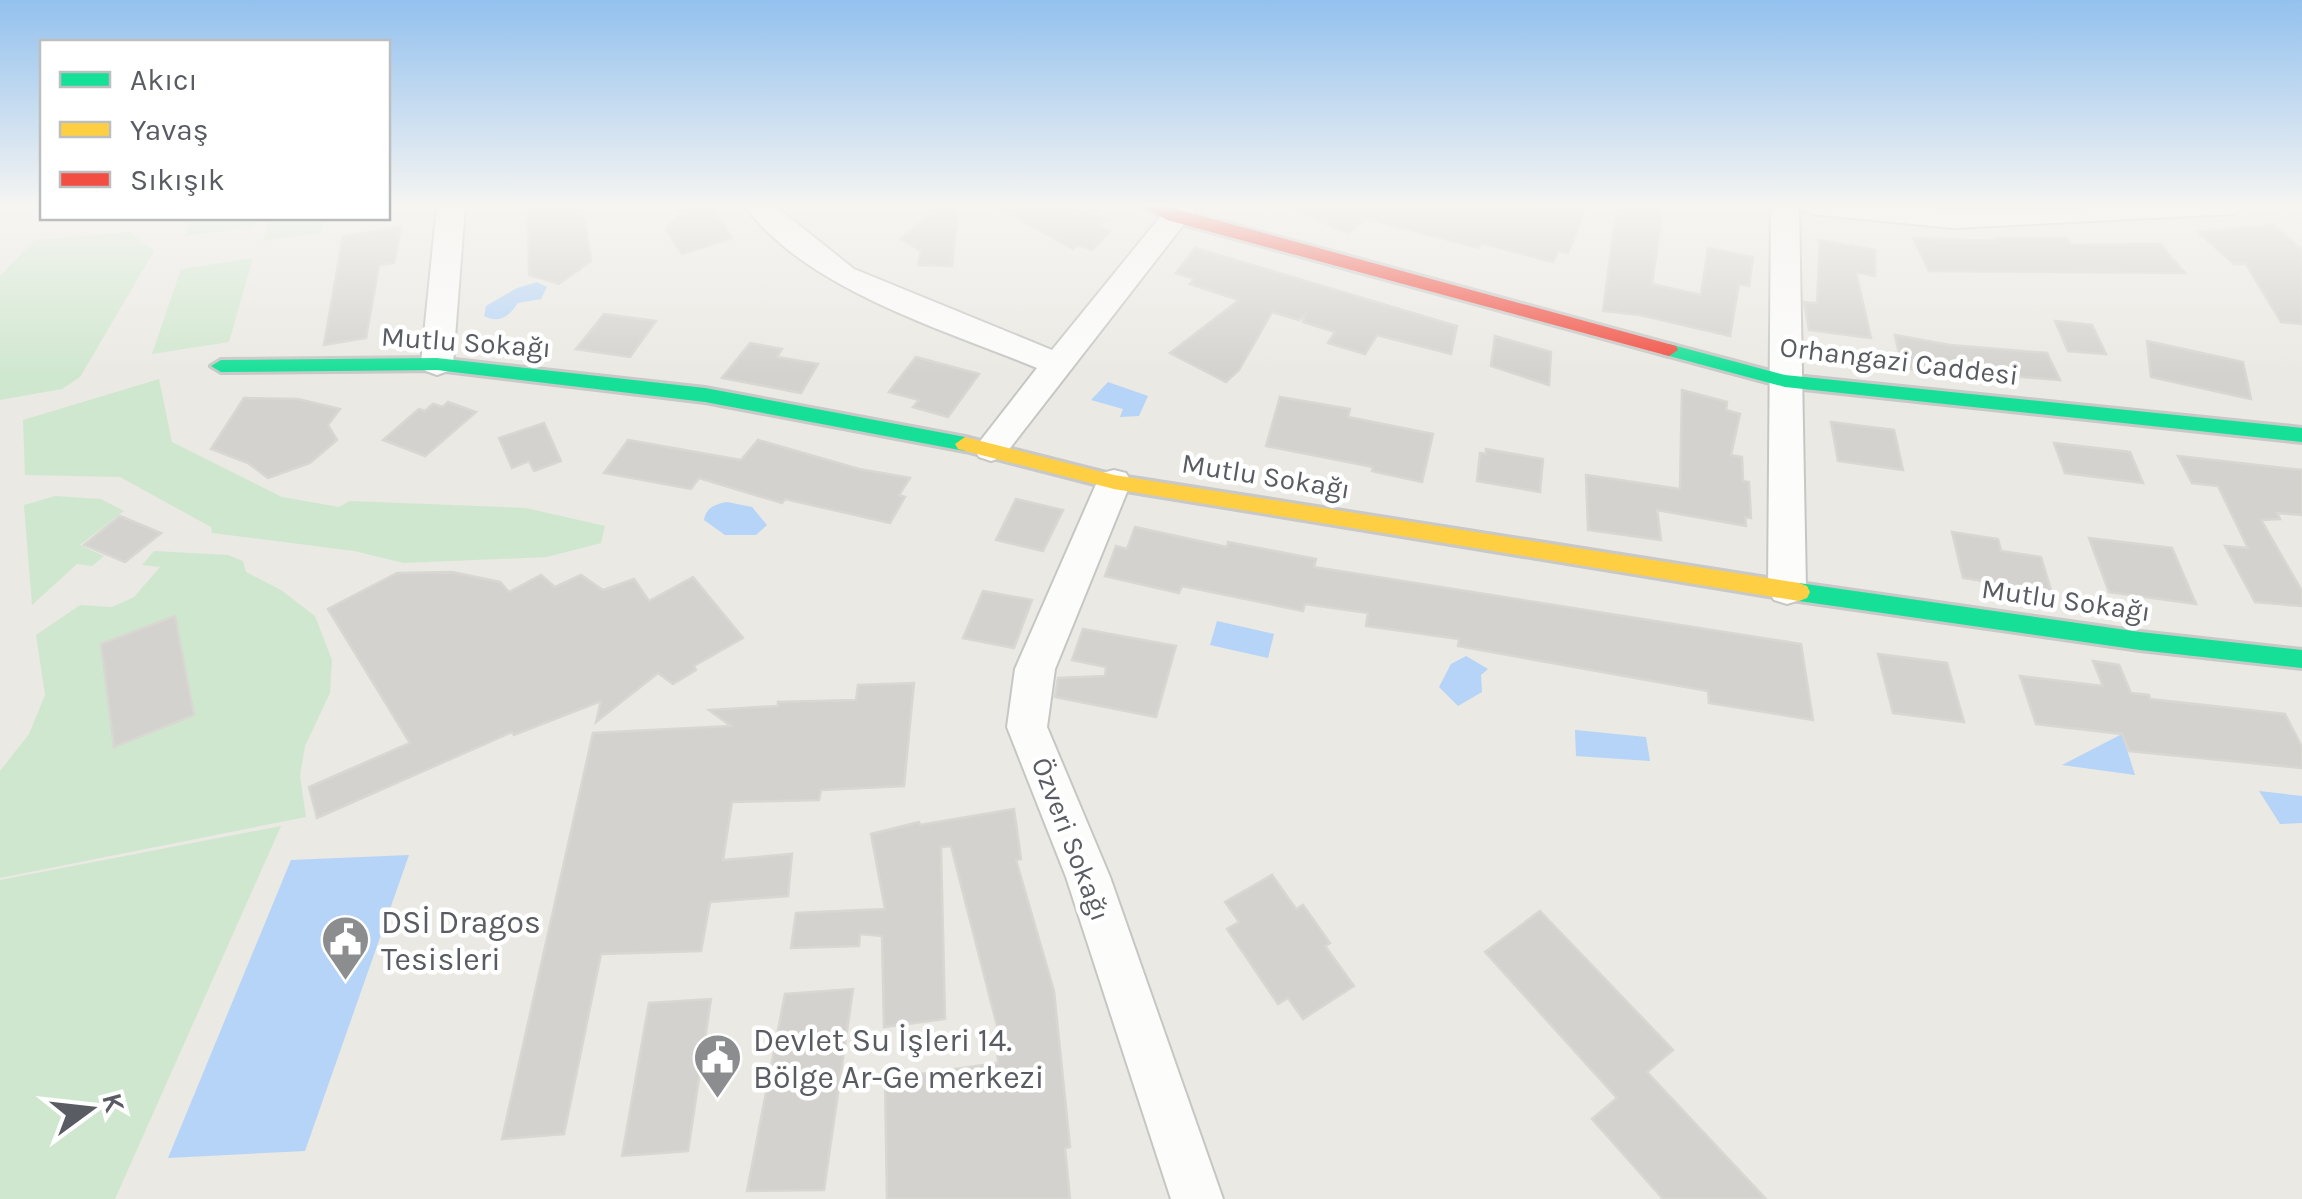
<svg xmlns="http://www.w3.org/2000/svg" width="2302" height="1199" font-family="Karla,sans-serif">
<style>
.green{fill:#d0e7cf}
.water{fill:#b5d4f7}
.building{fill:#d3d2ce;stroke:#d9d7d2;stroke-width:2.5}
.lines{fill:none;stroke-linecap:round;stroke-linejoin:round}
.street-casing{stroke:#c6c7c5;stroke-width:4}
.fast-casing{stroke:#c7c8c7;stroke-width:6}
.slow-casing{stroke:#c7c8c7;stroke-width:6}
.jam-casing{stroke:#c7c8c7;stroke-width:6}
.street{fill:#fcfcfb;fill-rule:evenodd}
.fast{fill:#16e098;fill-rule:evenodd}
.slow{fill:#ffcf43;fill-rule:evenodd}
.jam{fill:#f24e42;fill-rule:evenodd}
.labels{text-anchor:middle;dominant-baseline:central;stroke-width:9;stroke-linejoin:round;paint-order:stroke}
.street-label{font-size:28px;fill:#595c62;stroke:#fff}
.near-poi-label{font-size:32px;fill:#595c62;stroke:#fff;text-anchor:start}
</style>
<rect width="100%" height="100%" fill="#eae9e3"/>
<g class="green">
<path d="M192,218H256L254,227L185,236Z"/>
<path d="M270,218H325L321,233L263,241Z"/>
<path d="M129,232L154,251L80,377L62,389L0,400V276L35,240Z"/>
<path d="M253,258L229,342L152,354L181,269Z"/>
<path d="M159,379L172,442L282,497L339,507L350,501L526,508L605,526L601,543L547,557L404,563L354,551L212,533L211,527L120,477L25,475L23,420Z"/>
<path d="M55,496L101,499L124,511L80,545L104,556L92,566L77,564L32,605L24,505Z"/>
<path d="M154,551L228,555L243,561L246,572L281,590L315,616L332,660L330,693L305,746L300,776L306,817L0,878V771L29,734L45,695L36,635L80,605L112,607L134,597L160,567L142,565Z"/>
<path d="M281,826L115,1199H0V880Z"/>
</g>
<g class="water">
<path d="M537,282L547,287L541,299L518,303C509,316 500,324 484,316L486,306L517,288Z"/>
<path d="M1108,382L1148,396L1139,416L1120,417L1123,409L1091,400Z"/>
<path d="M727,502L752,507L767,525L756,535H725L704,520C706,507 716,504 727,502Z"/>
<path d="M1217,621L1274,634L1268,658L1210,645Z"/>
<path d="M1466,656L1488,669L1481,675L1482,692L1458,706L1439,687L1451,664Z"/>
<path d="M1575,730L1646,737L1650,761L1576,756Z"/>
<path d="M2122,734L2135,775L2062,765Z"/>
<path d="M2259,791L2302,796V823L2280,824Z"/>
<path d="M409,855L305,1151L168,1158L291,860Z"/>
</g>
<g class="building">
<path d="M528,206H582L591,261L559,284L529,275Z"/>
<path d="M684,206H709L732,238L682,254L666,230Z"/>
<path d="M940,206H958L952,266L918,265L921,251L901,239Z"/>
<path d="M996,206H1069L1106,219L1098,226L1110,231L1092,250L1077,245L1073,249Z"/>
<path d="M1284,206H1587L1568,253L1558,251L1553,262L1481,243L1479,248L1365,218L1348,233Z"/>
<path d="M1617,206H1663L1652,284L1701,295L1708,248L1753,257L1749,286L1739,284L1730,336L1640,315L1603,311Z"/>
<path d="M2273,225L2302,250V324L2281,322L2246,264H2234L2198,232Z"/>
<path d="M401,227L394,263L379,265L366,338L324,345L343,236Z"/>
<path d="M1913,238L1997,241L1995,238H2067L2072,245L2160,244L2185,273L1929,271Z"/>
<path d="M1820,240L1875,250V276L1856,272L1871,338L1809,330L1804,302L1817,303Z"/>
<path d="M1195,248L1457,326L1451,354L1377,335L1365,354L1328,343L1335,332L1303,322L1305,315L1299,320L1272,312L1239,370L1226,382L1170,353L1239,300L1190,284L1194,279L1176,273Z"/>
<path d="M604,314L656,321L630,357L576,349Z"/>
<path d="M2055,321L2092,325L2106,354L2068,351Z"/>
<path d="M1895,335L1950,345L2047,353L2060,380L1957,372L1958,375L1902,368Z"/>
<path d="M1495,336L1551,352L1549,385L1491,366Z"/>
<path d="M2147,341L2243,362L2251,399L2151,377Z"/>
<path d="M750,343L782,349L777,357L818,364L801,393L722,378Z"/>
<path d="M916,357L979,374L948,417L913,407L919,400L889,392Z"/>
<path d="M1682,390L1727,402L1726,410L1740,414L1731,455L1742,457L1743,481L1749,482L1751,518L1745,517L1746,526L1657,510L1661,540L1588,530L1586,475L1680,489Z"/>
<path d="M1280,397L1350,409L1348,417L1433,434L1422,482L1372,471L1373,467L1266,446Z"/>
<path d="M244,398L298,399L340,409L328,425L337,440L310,463L268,478L248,463L211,449Z"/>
<path d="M448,402L476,412L425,456L383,440L419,409L425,411L433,404L443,407Z"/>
<path d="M1831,422L1894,430L1903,470L1838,461Z"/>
<path d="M544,423L561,461L534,471L529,461L512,468L499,438Z"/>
<path d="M628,440L741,460L758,440L859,469L910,478L899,495L905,497L890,523L785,499L782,503L699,478L691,489L604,473Z"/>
<path d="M2054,443L2130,452L2143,483L2065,473Z"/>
<path d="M1486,449L1543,459L1540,492L1477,481L1480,453L1486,454Z"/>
<path d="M2178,456L2302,470V515L2277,513L2280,519L2261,520L2302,591V606L2255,602L2225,546L2248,548L2218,486L2192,483Z"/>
<path d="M1016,499L1063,510L1043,551L996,540Z"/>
<path d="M120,516L161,533L125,562L84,545Z"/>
<path d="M1135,527L1227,547L1228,542L1316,559L1314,567L1801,644L1813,720L1709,703L1708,691L1458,646L1459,639L1366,626L1368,613L1305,604L1303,611L1182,586L1179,593L1105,576L1116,546L1127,549Z"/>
<path d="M1952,532L1998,539L2001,551L2041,557L2054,600L2011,593L2009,585L1963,578Z"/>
<path d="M2089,538L2172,548L2196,604L2109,592Z"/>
<path d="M452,572L500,582L509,592L541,575L555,587L581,575L603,590L634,579L649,601L693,577L743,638L694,666L696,670L673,684L658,673L596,722L601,701L514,735L512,732L317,818L309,787L410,743L328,609L397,573Z"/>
<path d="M983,591L1032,600L1014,648L963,638Z"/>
<path d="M175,616L194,715L114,747L101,644Z"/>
<path d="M1083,629L1176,646L1156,717L1055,697L1058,678L1105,676L1106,667L1072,660Z"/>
<path d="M1878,654L1947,663L1964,722L1893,713Z"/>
<path d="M2093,661L2119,665L2131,693L2149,695L2150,699L2285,714L2302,747V768L2129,751L2122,734L2036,724L2020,676L2103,686Z"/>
<path d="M914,683L904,786L821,790L819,800L732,802L723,860L792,854L788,896L710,902L701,951L601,954L564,1134L502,1139L593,733L731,726L709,710L778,706V702L856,700L858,685Z"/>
<path d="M1014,809L1021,859L1016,860L1054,991L1070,1147L1065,1148L1070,1199H887L885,1079L998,1063L997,1046L1002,1045L951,846L941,847L945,1019L884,1027L882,936L860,934L859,946L791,948L796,913L885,909L871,834L919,822L920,825Z"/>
<path d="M1272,875L1296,909L1303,905L1330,943L1325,946L1354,986L1303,1019L1288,998L1278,1004L1227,929L1239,922L1225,902Z"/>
<path d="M1540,911L1673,1050L1647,1072L1766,1199H1663L1592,1119L1617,1098L1485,952Z"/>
<path d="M853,989L824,1190L747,1191L785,994Z"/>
<path d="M711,999L688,1151L622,1156L649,1003Z"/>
</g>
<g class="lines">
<defs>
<g id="street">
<path d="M437,206H465L453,364L448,371L437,375L426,371L421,364Z"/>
<path d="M745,206H775L854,269L1052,350L1169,206H1198L1003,457L991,461L979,457L974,449L1037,368C945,330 805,289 745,206Z"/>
<path d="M1771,206H1907L1953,210L2247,206L2233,214L1953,228L1812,214L1799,208L1806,590L1800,600L1787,604L1774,600L1768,590Z"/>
<path d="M1114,470L1126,473L1131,482L1055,669L1047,727L1110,877L1223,1199H1171L1066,877L1007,727L1015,669L1097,482L1102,473Z"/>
</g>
<g id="fast">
<path d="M1669,344L1785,375L2302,428V442L1785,387L1662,354V346Z"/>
<path d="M437,358L705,388L965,437L975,444L965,451L705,402L437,370L221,372L211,366L221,360Z"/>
<path d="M1799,583L2140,632L2302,650V668L2140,650L1799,601L1791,598L1788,592L1791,586Z"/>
</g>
<path id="slow" d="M965,437L1114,475L1799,583L1807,586L1810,592L1807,598L1799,601L1114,489L958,449L955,444Z"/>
<path id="jam" d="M1143,206H1165L1676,346L1678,350L1669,356L1167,220Z"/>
</defs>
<use href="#street" class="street-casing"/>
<use href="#fast" class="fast-casing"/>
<use href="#slow" class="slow-casing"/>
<use href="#jam" class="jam-casing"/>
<use href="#street" class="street"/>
<use href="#fast" class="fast"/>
<use href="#slow" class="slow"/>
<use href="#jam" class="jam"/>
</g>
<linearGradient id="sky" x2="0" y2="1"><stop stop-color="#93c1ee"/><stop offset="0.55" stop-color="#f6f5f2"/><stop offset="1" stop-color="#f6f5f2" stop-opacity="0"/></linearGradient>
<rect width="2302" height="374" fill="url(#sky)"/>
<defs>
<symbol id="civic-pin" viewBox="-11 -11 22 30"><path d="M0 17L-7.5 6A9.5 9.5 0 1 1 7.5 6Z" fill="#8c8d8f" stroke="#fff"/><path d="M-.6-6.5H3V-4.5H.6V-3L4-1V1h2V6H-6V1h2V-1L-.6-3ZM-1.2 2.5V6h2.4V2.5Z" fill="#fff"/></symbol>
</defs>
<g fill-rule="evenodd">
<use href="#civic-pin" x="318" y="912" width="55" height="75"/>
<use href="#civic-pin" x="690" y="1030" width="55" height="75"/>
</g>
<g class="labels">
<g class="street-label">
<text transform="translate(466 342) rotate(4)">Mutlu Sokağı</text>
<text transform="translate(1899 361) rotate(7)">Orhangazi Caddesi</text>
<text transform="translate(1266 476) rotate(9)">Mutlu Sokağı</text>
<text transform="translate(2066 600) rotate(8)">Mutlu Sokağı</text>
<text transform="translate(1071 839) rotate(69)">Özveri Sokağı</text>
</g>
<g class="near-poi-label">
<text x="381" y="922">DSİ Dragos<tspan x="381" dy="37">Tesisleri</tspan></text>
<text x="753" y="1040">Devlet Su İşleri 14.<tspan x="753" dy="37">Bölge Ar-Ge merkezi</tspan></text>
</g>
</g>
<rect x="40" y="40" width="350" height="180" fill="#ffffff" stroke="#bdbec0" stroke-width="2.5"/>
<rect x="60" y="72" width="50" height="15" fill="#16e098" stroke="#bdbec0" stroke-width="2.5"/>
<text x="130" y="90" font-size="30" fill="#595c62">Akıcı</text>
<rect x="60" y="122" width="50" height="15" fill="#ffcf43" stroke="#bdbec0" stroke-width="2.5"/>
<text x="130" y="140" font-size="30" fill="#595c62">Yavaş</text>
<rect x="60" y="172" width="50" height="15" fill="#f24e42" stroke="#bdbec0" stroke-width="2.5"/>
<text x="130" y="190" font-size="30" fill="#595c62">Sıkışık</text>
<g transform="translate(90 1109) rotate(75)" stroke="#ffffff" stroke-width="8" paint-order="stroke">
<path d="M0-8L18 38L0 25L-18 38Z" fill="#595c62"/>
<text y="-15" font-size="28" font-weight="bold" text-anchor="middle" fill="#595c62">K</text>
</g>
</svg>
